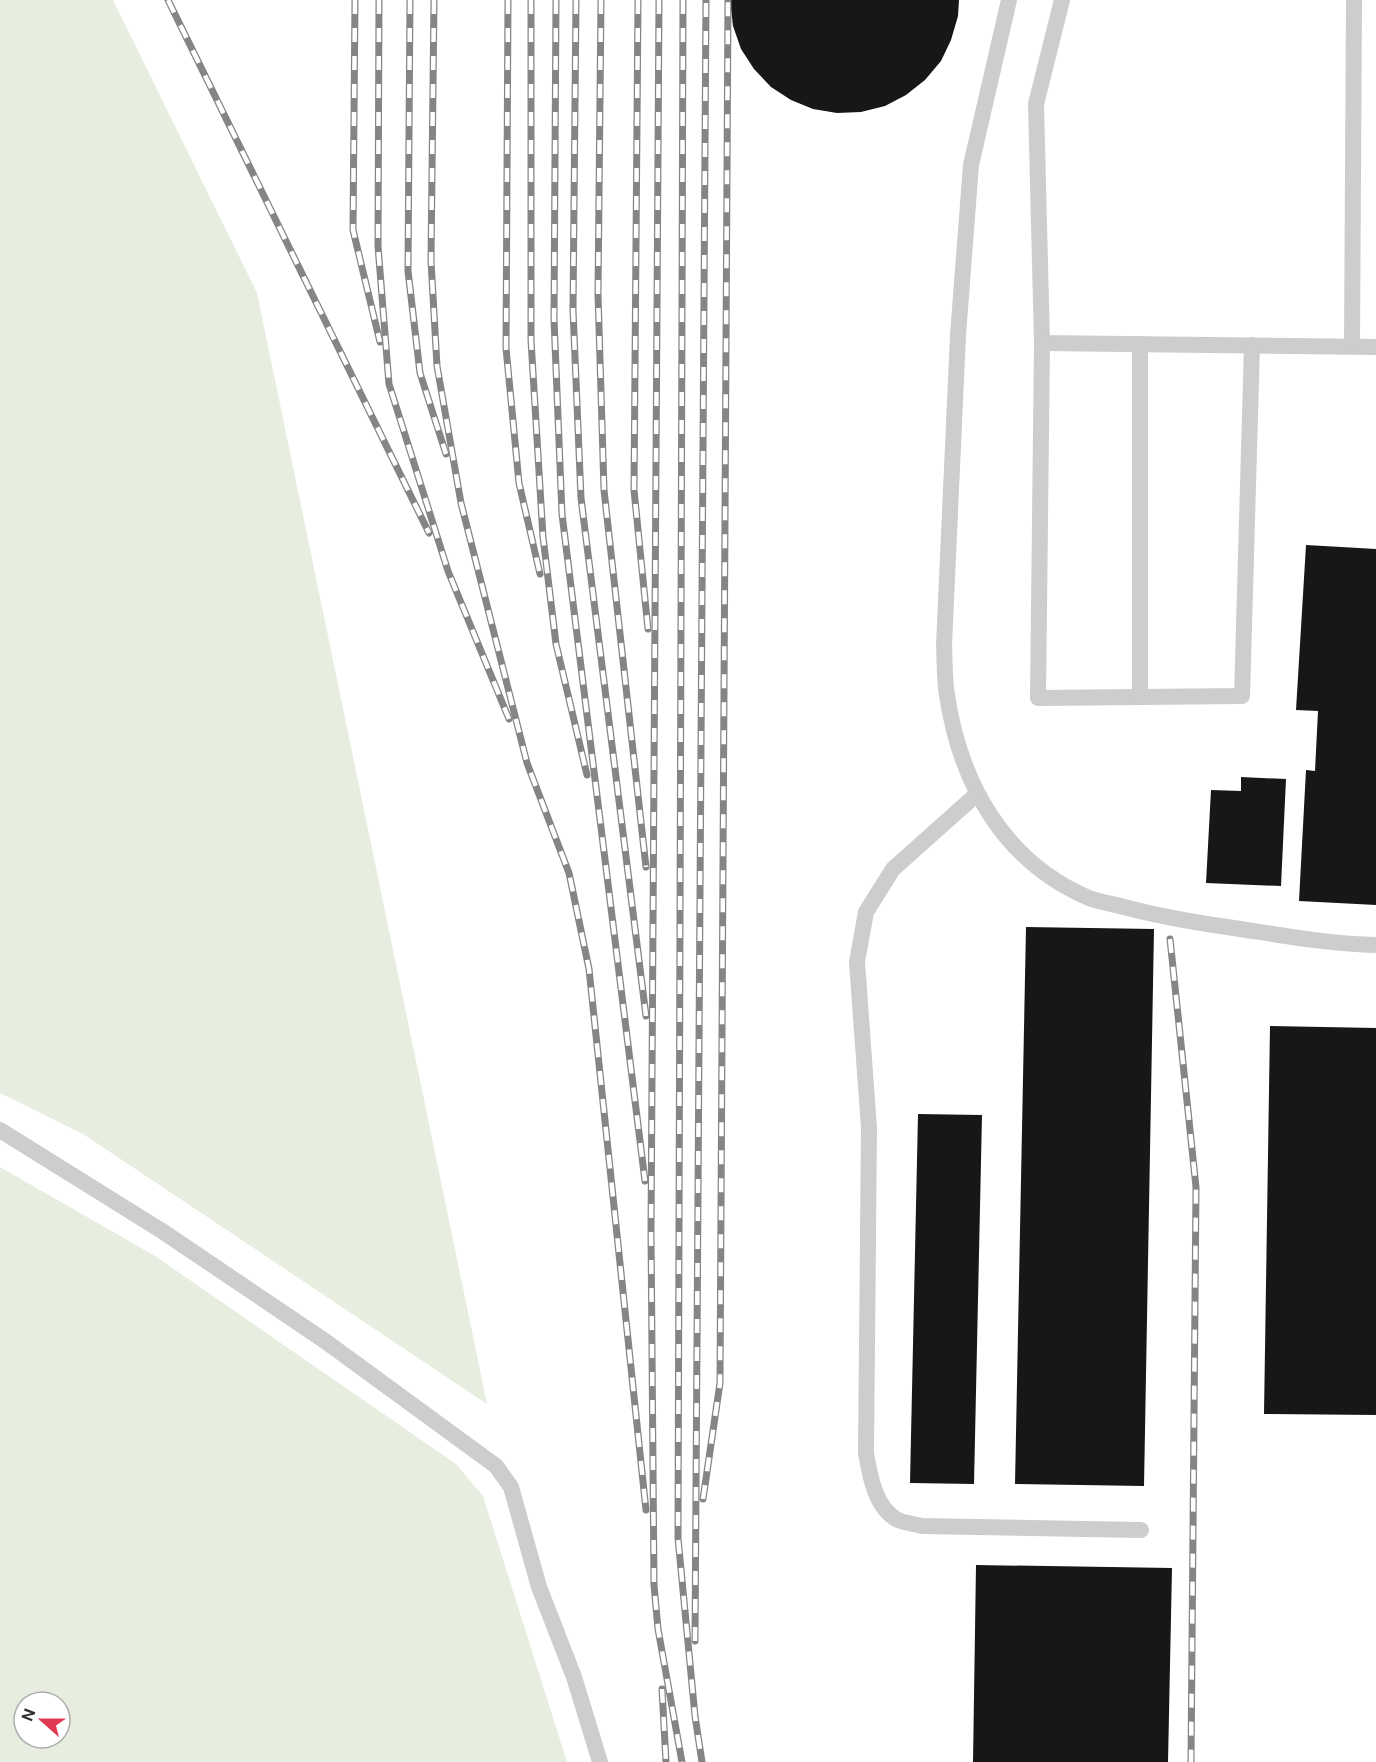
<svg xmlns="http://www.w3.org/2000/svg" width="1376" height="1762" font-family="'DM Sans',sans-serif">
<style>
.green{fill:#e7eddf;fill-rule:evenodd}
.building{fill:#171717}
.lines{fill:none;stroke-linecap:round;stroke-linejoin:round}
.lane{stroke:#cdcdcd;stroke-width:16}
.rail-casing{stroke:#858585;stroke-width:7}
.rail{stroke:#fff;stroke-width:4.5;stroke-dasharray:14;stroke-linecap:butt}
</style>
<rect width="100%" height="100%" fill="#fff"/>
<g class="green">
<path d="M0,0H113L257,293L487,1404L83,1134L0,1093Z"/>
<path d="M0,1167L155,1256L456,1464L483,1496L567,1762H0ZM24,1702H60V1738H24Z"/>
</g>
<g class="building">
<path d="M730,0H959L958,16L951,40L941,61L925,80L906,95L885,106L861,112L837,113L813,109L791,100L771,87L754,69L741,49L733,26Z"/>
<path d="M1306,545L1376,549V905L1299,901L1306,770L1315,771L1318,711L1296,710Z"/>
<path d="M1241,777L1286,779L1281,886L1206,883L1211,790L1241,791Z"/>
<path d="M1026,927L1154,929L1144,1486L1015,1484Z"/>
<path d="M1270,1026L1376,1028V1415L1264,1414Z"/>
<path d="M918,1114L982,1115L974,1484L910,1483Z"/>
<path d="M976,1565L1172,1568L1168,1762H973Z"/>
</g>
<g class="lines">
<g class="lane">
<path d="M1009,0L971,165L958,335L944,645C945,661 944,679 947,695C960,783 1004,862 1089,898C1100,902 1113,904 1124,907C1158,916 1192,922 1227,927C1276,934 1326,944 1376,945"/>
<path d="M1062,0L1036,104L1042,343L1376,347"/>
<path d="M1042,343L1038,698L1242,696L1252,345"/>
<path d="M1352,346L1354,0"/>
<path d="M1140,697V344"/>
<path d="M977,794L893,869L866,912L857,962L869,1128L866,1453C870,1476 875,1508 898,1520C905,1523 915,1524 922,1526L1141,1530"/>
<path d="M0,1130L162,1231L325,1341L496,1466L511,1487L539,1587L574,1677L600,1762"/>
</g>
<defs>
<g id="rail">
<path d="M168,0L429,533"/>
<path d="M355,0L353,230L380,342"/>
<path d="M379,0L378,246L389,384L448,571L509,719"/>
<path d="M410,0L408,271L420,373L446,454"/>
<path d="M434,0L431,261L437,366L461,503L527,763L569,873L589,969L646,1510"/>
<path d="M508,0L506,348L519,483L540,574"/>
<path d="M531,0V340L543,537L556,644L587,775"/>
<path d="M556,0L554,319L562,514L645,1181"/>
<path d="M576,0L573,310L581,498L646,1016"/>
<path d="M601,0L598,294L604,490L646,867"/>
<path d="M638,0L634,490L648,629"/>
<path d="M659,0L651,1232L654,1585L658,1629L682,1762"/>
<path d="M683,0L678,1538L695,1716L702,1762"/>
<path d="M1170,939L1196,1187L1191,1762"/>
<path d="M703,1499L720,1383L728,0"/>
<path d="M695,1641L706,0"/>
<path d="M662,1689L666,1762"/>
</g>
</defs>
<use href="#rail" class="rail-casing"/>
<use href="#rail" class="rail"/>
</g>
<g transform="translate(42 1720) rotate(291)"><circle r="28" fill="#ffffff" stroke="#acacac" stroke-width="1.5"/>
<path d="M0-4.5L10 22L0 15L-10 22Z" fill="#e03954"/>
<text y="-9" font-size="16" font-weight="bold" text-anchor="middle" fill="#303030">N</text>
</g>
</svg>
